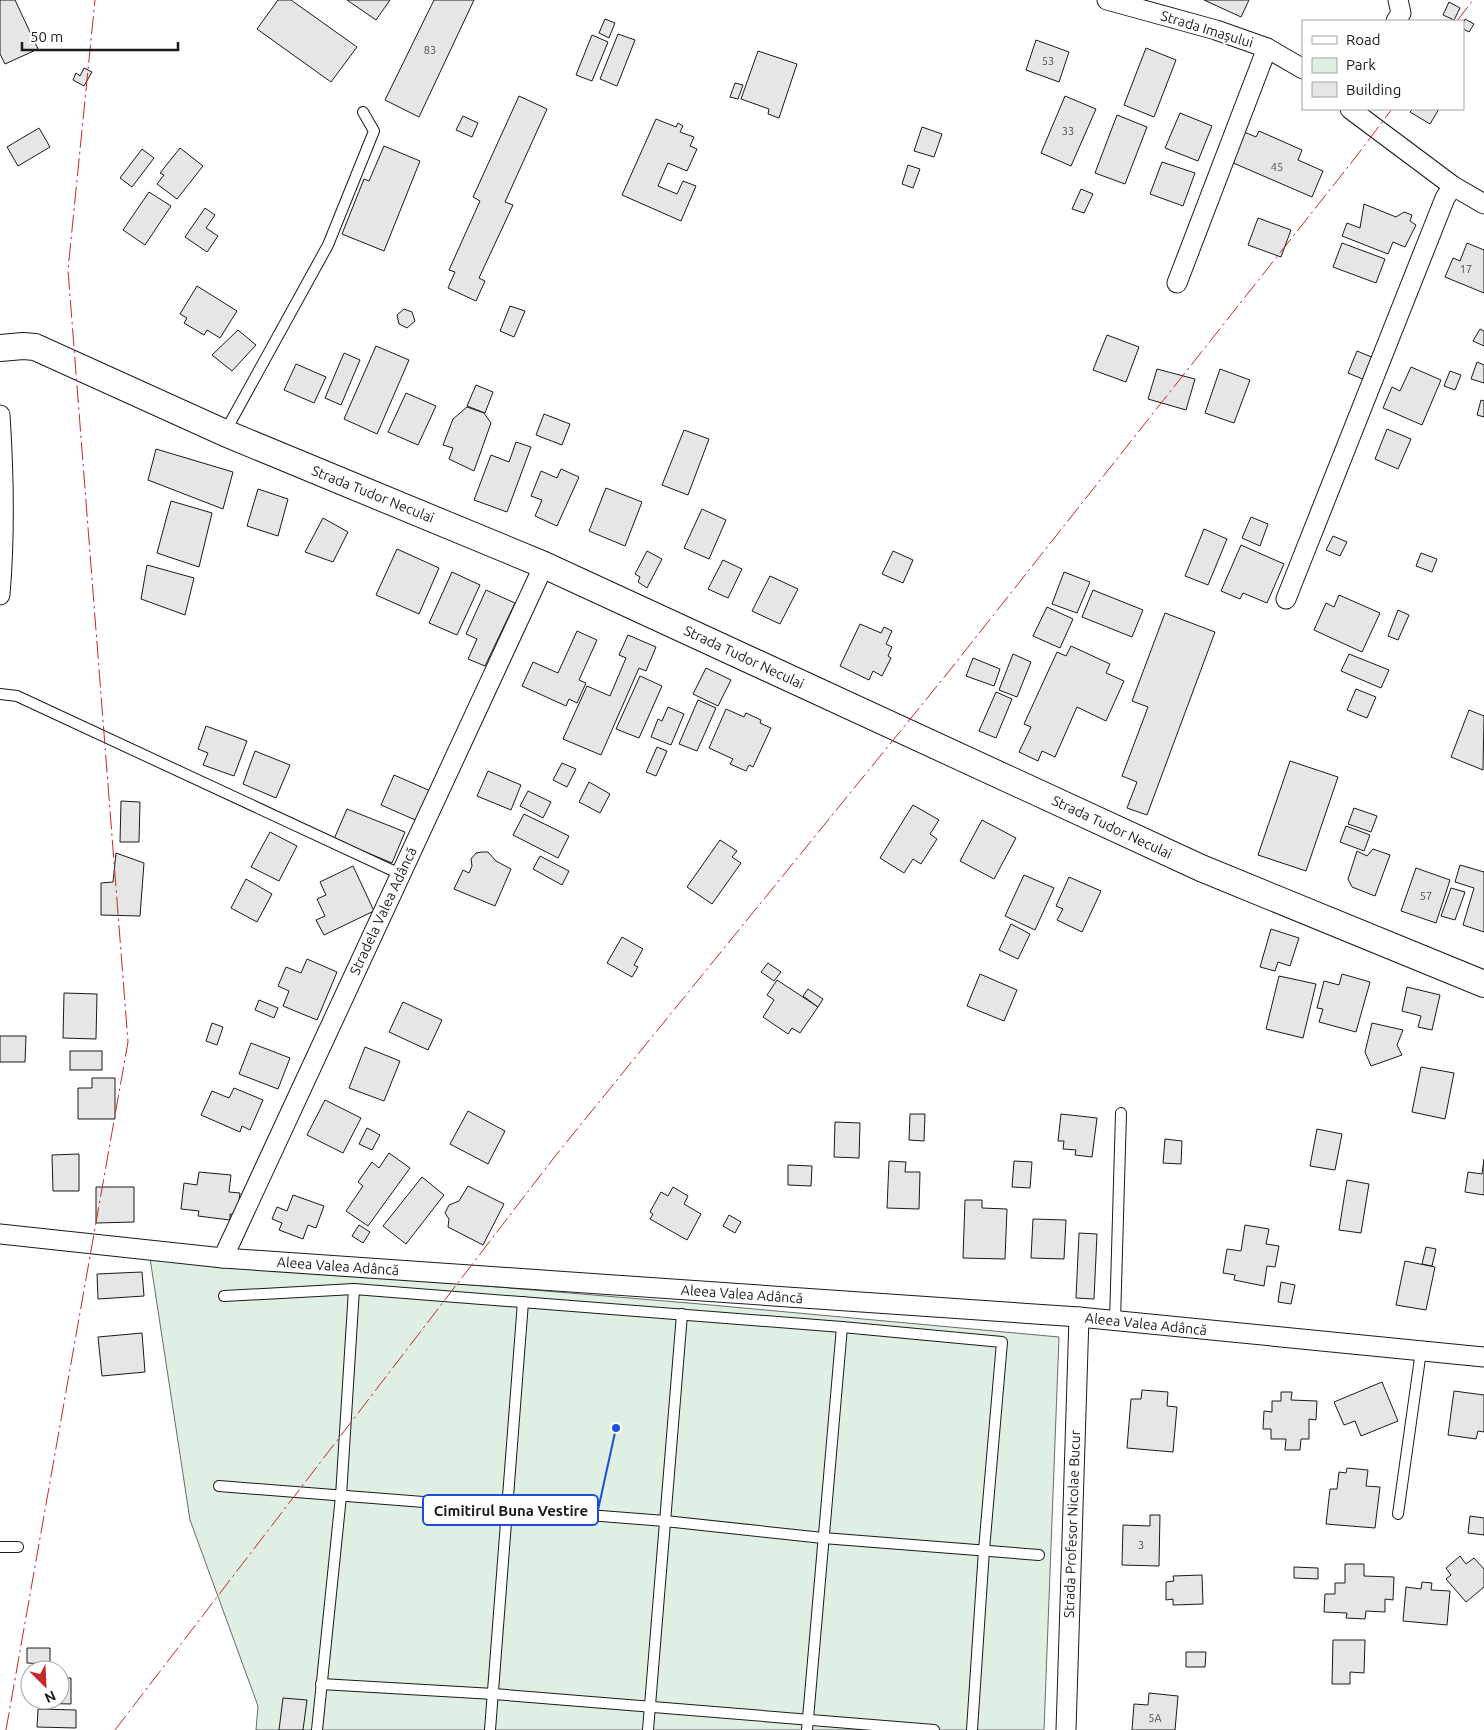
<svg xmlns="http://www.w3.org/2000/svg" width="1484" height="1730" font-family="Ubuntu,sans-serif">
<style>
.green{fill:#e0efe3;stroke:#6a6a6a}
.building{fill:#e6e6e6;stroke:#1a1a1a}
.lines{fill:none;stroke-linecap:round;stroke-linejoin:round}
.lane-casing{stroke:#1a1a1a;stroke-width:12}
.street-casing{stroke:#1a1a1a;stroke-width:21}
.secondary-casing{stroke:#1a1a1a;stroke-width:28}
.lane{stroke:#fff;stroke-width:10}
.street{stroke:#fff;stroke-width:19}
.secondary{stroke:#fff;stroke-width:26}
.power{stroke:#c62828;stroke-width:1;stroke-dasharray:18 4 2.5 4;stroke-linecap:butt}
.labels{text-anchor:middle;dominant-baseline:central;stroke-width:4;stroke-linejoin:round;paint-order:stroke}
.number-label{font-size:11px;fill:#4d4d4d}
.street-label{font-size:14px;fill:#1a1a1a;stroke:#fff}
.leader{fill:none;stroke:#1d4ed8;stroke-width:2}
.callout-dot{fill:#1d4ed8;stroke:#fff;stroke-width:2}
.callout{fill:#fff;stroke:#1d4ed8;stroke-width:2}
.callout-label{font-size:15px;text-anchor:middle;font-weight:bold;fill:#1a1a1a}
</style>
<rect width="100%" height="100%" fill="#fff"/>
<path class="green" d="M150,1258L689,1303L1059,1337L1044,1730H256L258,1706L190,1520Z"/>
<g class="building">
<path d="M0,0H15L38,49L5,64L0,54Z"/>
<path d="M278,0H291L357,47L331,82L257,29Z"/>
<path d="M347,0H390L376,20Z"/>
<path d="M434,0H474L419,117L385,100Z"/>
<path d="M1204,0H1249L1241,17Z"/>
<path d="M1449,2L1460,8L1454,20L1443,15Z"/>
<path d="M605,19L615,23L609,38L599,33Z"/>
<path d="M1465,19L1474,24L1469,32L1463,29V24Z"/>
<path d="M618,34L635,40L617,86L600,79Z"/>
<path d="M592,35L608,42L592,81L576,75Z"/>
<path d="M1036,40L1069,52L1059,82L1026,70Z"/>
<path d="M1146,48L1176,60L1154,117L1124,105Z"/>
<path d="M758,51L797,64L779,118L768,114L769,109L741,99Z"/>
<path d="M84,68L92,72L84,86L73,80L76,73L80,76Z"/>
<path d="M735,83L743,85L738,99L730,97Z"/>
<path d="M519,96L547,109L505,202L513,205L479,278L485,281L476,301L448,288L455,272L449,270L480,201L473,197Z"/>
<path d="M1065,96L1096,109L1071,166L1041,153Z"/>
<path d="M1413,109H1439L1430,124L1410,112Z"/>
<path d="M1180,113L1212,126L1198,161L1165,148Z"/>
<path d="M1117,115L1147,127L1125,184L1095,173Z"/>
<path d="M463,116L478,123L472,137L456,130Z"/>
<path d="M656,119L676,127L678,123L683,126L680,132L694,137L690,146L697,149L687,171L668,163L658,186L677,194L683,181L696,186L681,221L622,195Z"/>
<path d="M922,127L942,134L934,157L914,151Z"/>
<path d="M39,128L50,147L18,166L7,147Z"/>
<path d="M1259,131L1302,150L1298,160L1323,171L1312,197L1231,162L1244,132L1256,137Z"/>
<path d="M384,146L420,161L384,251L342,234L364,179L369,181Z"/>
<path d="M180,148L203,166L177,199L157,184L164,175L160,173Z"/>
<path d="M142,149L154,158L132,187L120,178Z"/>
<path d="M1162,162L1195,173L1183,206L1150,194Z"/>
<path d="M908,165L920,169L913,188L902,184Z"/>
<path d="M1081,189L1093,194L1084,213L1072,209Z"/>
<path d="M149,192L171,206L145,245L123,230Z"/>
<path d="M1364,204L1396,217L1404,212L1412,215L1410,221L1416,225L1405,247L1393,242L1388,254L1342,236L1347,223L1360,228Z"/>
<path d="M205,208L215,215L206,228L218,236L207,252L185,237Z"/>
<path d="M1258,218L1291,230L1281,257L1248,245Z"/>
<path d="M1342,243L1385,259L1376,283L1333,267Z"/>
<path d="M1467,243L1484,250V293L1445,277L1453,258L1460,261Z"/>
<path d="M197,286L237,311L220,338L207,330L204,335L184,323L187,318L180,314Z"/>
<path d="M510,306L525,311L514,337L500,331Z"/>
<path d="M404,309L412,312L415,321L407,328L399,324L397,315Z"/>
<path d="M1480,329L1484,331V346L1473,341Z"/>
<path d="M238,330L256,345L232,371L212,355Z"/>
<path d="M1107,335L1139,347L1126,382L1093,370Z"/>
<path d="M376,346L409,360L377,434L344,419Z"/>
<path d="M1357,351L1374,358L1365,380L1348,373Z"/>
<path d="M344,353L360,360L341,405L325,398Z"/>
<path d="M1477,362L1484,365V383L1471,379Z"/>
<path d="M296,364L326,377L314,403L284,390Z"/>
<path d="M1411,367L1441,380L1422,425L1383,408L1392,387L1400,391Z"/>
<path d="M1157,369L1195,379L1186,410L1148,399Z"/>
<path d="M1220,369L1250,380L1234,423L1205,413Z"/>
<path d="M1450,371L1461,375L1455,390L1444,386Z"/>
<path d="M476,385L493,392L485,413L467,406Z"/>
<path d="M406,393L436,406L418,445L388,432Z"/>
<path d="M1481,400L1484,401V417L1477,415Z"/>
<path d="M467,407L484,413L491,423L474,471L449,459L453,448L443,445L453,419Z"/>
<path d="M544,414L570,424L562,445L536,435Z"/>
<path d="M1387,429L1411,439L1398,469L1375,459Z"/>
<path d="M684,430L709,439L688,495L662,485Z"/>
<path d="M516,442L531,447L507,512L474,500L491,455L509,462Z"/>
<path d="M156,449L233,472L223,509L148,480Z"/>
<path d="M561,469L579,477L557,526L535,516L542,500L531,496L541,471L557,478Z"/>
<path d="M606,488L642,502L625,546L589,531Z"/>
<path d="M258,489L288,499L278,536L247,526Z"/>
<path d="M171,501L212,513L199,567L157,553Z"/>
<path d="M702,509L726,520L709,559L684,548Z"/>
<path d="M1251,517L1268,524L1260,546L1242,538Z"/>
<path d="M323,518L348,532L333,562L305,552Z"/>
<path d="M1204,529L1227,539L1208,585L1185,576Z"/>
<path d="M1333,536L1347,542L1340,556L1326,550Z"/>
<path d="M1241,545L1284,564L1267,603L1243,593L1240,599L1221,591Z"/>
<path d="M397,549L439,568L419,614L376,595Z"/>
<path d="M647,551L662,559L647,588L638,582L640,577L635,574Z"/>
<path d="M893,551L913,560L903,583L882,574Z"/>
<path d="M1421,553L1437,559L1432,572L1416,566Z"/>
<path d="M723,560L742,569L728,598L708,589Z"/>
<path d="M147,565L194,578L185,615L141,599Z"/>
<path d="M452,572L480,585L457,635L429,623Z"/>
<path d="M1064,572L1090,582L1077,613L1052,604Z"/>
<path d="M770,576L798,589L780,624L752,611Z"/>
<path d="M486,590L515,603L485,666L468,659L477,639L466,634Z"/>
<path d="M1093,590L1143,610L1132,637L1082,617Z"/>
<path d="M1339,595L1380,613L1362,652L1314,630L1326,603L1334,607Z"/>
<path d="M1047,607L1073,619L1060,648L1033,636Z"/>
<path d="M1398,610L1409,615L1398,640L1388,636Z"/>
<path d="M1165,613L1215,632L1147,815L1127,808L1137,782L1122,776L1148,707L1132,701Z"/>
<path d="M860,624L881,633L884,627L892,631L886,644L892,647L888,656L891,658L882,676L873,671L869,680L840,666Z"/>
<path d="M577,631L597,640L579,680L586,683L577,703L569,699L566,706L522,686L533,662L558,673Z"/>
<path d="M628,635L656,647L646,671L639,668L601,755L563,739L587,686L610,696L626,658L619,655Z"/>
<path d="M1071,646L1110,664L1106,673L1124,681L1106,721L1077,707L1055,757L1042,751L1038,761L1019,752L1031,727L1024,724L1057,652L1066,656Z"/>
<path d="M1013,654L1031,662L1017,697L999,690Z"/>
<path d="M1349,654L1389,670L1381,688L1341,671Z"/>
<path d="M973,658L1000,669L994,686L966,676Z"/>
<path d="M706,668L731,680L718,706L693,694Z"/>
<path d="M640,676L662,686L639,738L616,729Z"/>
<path d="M1356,689L1376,697L1367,718L1347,710Z"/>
<path d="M996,692L1012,699L996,738L979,731Z"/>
<path d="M698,700L716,708L697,751L679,744Z"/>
<path d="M668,707L684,714L671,745L651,737L658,719L662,721Z"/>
<path d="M726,709L744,717L746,713L761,720L760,723L771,728L753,767L749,765L746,771L730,764L733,759L709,748Z"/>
<path d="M1469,710L1484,716L1483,770L1451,757Z"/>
<path d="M206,726L247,741L234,776L203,765L208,753L198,749Z"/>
<path d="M657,747L667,751L656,776L646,772Z"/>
<path d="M255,751L290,765L276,798L243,784Z"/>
<path d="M1290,761L1338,777L1306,871L1258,855Z"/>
<path d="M562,763L576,769L567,787L553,780Z"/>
<path d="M488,771L521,785L511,810L477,796Z"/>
<path d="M394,775L433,792L420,822L381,805Z"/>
<path d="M589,782L610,794L600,813L579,802Z"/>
<path d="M528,791L551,802L543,818L520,806Z"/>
<path d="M121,801L140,802L139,842H120Z"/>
<path d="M913,805L939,820L930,834L937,839L921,864L913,859L904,873L880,858Z"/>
<path d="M1354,808L1377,816L1371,832L1348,824Z"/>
<path d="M347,809L405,832L392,863L334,839Z"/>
<path d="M524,814L569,836L558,858L513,835Z"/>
<path d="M982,820L1016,838L994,879L960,861Z"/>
<path d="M1346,826L1370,835L1364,851L1340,842Z"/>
<path d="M270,832L297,846L279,881L251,867Z"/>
<path d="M720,840L737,851L732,857L741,863L712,904L687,887Z"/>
<path d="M1373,849L1390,855L1375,896L1352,887L1348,879L1357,851L1367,856Z"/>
<path d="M482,852H488L496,861L511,869L495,906L454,889L463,870L469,873L472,866L471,859L476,853Z"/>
<path d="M116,853L144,863L140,916L101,915V883L113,882Z"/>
<path d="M540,856L569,871L562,885L533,869Z"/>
<path d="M1460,865L1484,872V932L1463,925L1474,888L1455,882Z"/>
<path d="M353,866L374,911L324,935L316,920L325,916L317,899L326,895L320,882Z"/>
<path d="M1416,868L1450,880L1436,923L1401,911Z"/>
<path d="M1024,875L1054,888L1035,930L1005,916Z"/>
<path d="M1069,877L1101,891L1082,932L1057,920L1063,909L1056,906Z"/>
<path d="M246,879L272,894L257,922L231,908Z"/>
<path d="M1451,888L1465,892L1455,920L1441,916Z"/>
<path d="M1011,924L1030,934L1018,959L999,950Z"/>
<path d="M1271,929L1299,938L1290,966L1278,962L1275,971L1260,967Z"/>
<path d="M622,937L643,949L634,965L638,967L632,977L607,963Z"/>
<path d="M307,959L337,972L317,1020L283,1006L289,991L278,986L286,967L301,973Z"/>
<path d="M768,963L781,972L774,981L761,972Z"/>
<path d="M980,974L1017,990L1004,1021L967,1006Z"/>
<path d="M1342,974L1370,982L1356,1032L1319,1022L1323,1009L1317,1008L1324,981L1339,985Z"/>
<path d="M1279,976L1316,984L1303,1038L1266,1029Z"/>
<path d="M777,980L818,1007L800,1033L792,1028L788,1034L763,1017L774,1000L767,995Z"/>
<path d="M1407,987L1440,995L1432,1030L1418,1027L1421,1016L1402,1011Z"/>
<path d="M808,989L823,999L818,1007L803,996Z"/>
<path d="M64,993L97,994L96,1039L63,1038Z"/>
<path d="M259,1000L278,1008L274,1018L255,1010Z"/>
<path d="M403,1002L442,1020L428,1050L389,1032Z"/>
<path d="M212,1023L223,1027L217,1045L206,1041Z"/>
<path d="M1372,1023L1403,1030L1397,1045L1402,1055L1371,1066L1365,1052Z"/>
<path d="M0,1036H26L25,1062H0Z"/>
<path d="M251,1043L290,1058L278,1089L239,1074Z"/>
<path d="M365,1047L400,1061L384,1101L349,1088Z"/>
<rect x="70" y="1051" width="32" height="19"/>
<path d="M1421,1067L1454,1073L1445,1119L1412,1112Z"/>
<path d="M92,1078H115V1119H78V1088H92Z"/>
<path d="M234,1088L263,1100L250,1130L242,1126L240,1132L201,1115L212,1091L229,1098Z"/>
<path d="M325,1100L361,1118L343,1153L307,1135Z"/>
<path d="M468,1111L505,1131L488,1164L450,1144Z"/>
<path d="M910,1114H925L924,1141L909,1140Z"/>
<path d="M1061,1114L1097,1118L1092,1157L1075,1155L1076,1150L1063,1149L1064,1141H1058Z"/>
<path d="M835,1122L860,1123L859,1158L834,1157Z"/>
<path d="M367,1128L380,1135L372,1150L359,1144Z"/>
<path d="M1317,1129L1342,1134L1335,1170L1310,1166Z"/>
<path d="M1165,1139L1182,1141L1181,1164L1163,1163Z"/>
<path d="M389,1153L410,1168L368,1226L346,1211L363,1186L358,1182L372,1162L379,1168Z"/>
<path d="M79,1154V1191H53L52,1155Z"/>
<path d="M1484,1159V1195L1465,1192L1468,1172L1482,1174Z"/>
<path d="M889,1161L906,1162L905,1172H920L919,1209L887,1208Z"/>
<path d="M1014,1161L1032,1162L1030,1188L1012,1187Z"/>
<path d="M788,1165L812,1166L811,1186L788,1185Z"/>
<path d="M199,1172L231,1175L229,1192L240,1193L237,1215L230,1214V1220L198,1216L199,1211L181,1209L184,1183L197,1185Z"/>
<path d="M422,1177L444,1195L406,1244L383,1226Z"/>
<path d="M1347,1180L1369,1184L1361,1233L1339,1230Z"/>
<path d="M468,1186L504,1204L483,1245L448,1227L449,1219L445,1213L449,1205L459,1201Z"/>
<path d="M96,1187H134V1222L96,1223Z"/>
<path d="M673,1187L688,1196L684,1204L701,1214L687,1240L650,1219L653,1214L650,1212L661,1192L668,1196Z"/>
<path d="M293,1195L324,1206L316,1228L308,1225L303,1239L279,1230L282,1223L272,1219L277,1207L287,1211Z"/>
<path d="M965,1200H982V1208L1007,1209L1005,1259L963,1258Z"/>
<path d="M729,1215L741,1222L735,1233L723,1226Z"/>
<path d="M1033,1219L1066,1220L1064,1259L1031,1258Z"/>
<path d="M359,1225L370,1232L363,1243L352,1236Z"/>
<path d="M1245,1225L1269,1229L1266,1244L1279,1246L1275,1267L1267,1266L1264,1286L1234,1280L1235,1275L1223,1273L1227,1249L1241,1251Z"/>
<path d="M1079,1233L1097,1234L1094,1299L1076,1298Z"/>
<path d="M1426,1247L1436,1249L1432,1266L1422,1264Z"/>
<path d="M1405,1261L1435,1267L1426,1310L1396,1305Z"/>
<path d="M142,1272L144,1296L98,1299L97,1274Z"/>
<path d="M1281,1282L1295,1285L1291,1304L1278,1302Z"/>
<path d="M142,1333L145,1372L102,1376L98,1337Z"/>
<path d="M1382,1382L1398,1421L1361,1436L1355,1421L1344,1425L1334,1402Z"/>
<path d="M1142,1390L1168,1392L1167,1406L1177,1407L1173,1452L1127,1448L1131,1399H1141Z"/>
<path d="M1454,1391L1484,1395V1432L1478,1431L1476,1439L1448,1435Z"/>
<path d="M1281,1392H1292L1291,1400L1317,1401L1316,1420L1309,1419V1439H1301L1300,1450H1285L1286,1439H1271V1429H1263L1264,1411L1272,1412V1401H1281Z"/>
<path d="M1347,1468L1368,1470L1366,1486L1380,1487L1375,1528L1326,1524L1330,1489H1337L1339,1472L1346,1473Z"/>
<path d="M1150,1515H1160L1159,1566L1122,1565L1123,1525L1150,1526Z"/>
<path d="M1470,1516L1484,1518V1535L1468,1533Z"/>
<path d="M1460,1556L1466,1564L1474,1558L1484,1569V1587L1466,1602L1446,1579L1451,1575L1446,1568Z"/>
<path d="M1345,1564H1364V1576L1394,1577L1393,1600L1385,1599V1612L1366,1611L1365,1619L1346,1618L1347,1613L1324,1612L1325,1594H1335V1583H1345Z"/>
<path d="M1294,1567L1318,1568V1579L1294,1578Z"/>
<path d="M1202,1575L1203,1604L1173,1605V1599L1166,1600V1582L1174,1581L1173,1576Z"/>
<path d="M1422,1582L1432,1583L1431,1590L1450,1591L1447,1625L1403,1621L1406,1587L1421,1589Z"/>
<path d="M1333,1640H1365L1364,1673L1350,1672V1684H1332Z"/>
<path d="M27,1648H50V1664L27,1663Z"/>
<path d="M1186,1652H1206L1205,1667H1186Z"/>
<path d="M60,1678H71V1704L30,1703V1699L60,1700Z"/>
<path d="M1149,1693L1178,1696L1175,1730H1132L1134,1704L1148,1705Z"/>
<path d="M283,1698L307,1700L303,1730H279Z"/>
<path d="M38,1709L76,1710V1728L37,1727Z"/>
</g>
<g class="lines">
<defs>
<g id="lane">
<path d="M225,432L328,245L374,131L363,112"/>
<path d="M0,694L17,696L400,874"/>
<path d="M224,1296L354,1289L842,1327L1002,1342L984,1550L972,1730"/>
<path d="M1115,1321L1121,1113"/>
<path d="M219,1486L665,1521L823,1538L1039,1555"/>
<path d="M1398,1514L1421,1351"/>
<path d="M0,1547H18"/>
<path d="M321,1684L494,1694L934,1730"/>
<path d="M317,1730L341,1496L354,1289"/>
<path d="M490,1730L523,1302"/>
<path d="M648,1730L682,1314"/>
<path d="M807,1730L842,1327"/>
</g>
<g id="street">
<path d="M1107,0L1216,30L1267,48L1303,69"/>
<path d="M1396,21L1401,13L1398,0"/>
<path d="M1350,109L1453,186L1484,204"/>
<path d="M1177,283L1267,48"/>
<path d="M0,415C4,475 5,535 0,595"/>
<path d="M1286,599L1445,198L1453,186"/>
<path d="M0,1234L223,1258L1079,1317L1484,1357"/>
<path d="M223,1258L544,565"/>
<path d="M1066,1730L1079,1317"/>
</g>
<path id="secondary" d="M0,348L23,346L35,347L225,433L544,565L1201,868L1484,984"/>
</defs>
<use href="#lane" class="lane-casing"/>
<use href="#street" class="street-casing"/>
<use href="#secondary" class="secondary-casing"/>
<use href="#lane" class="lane"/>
<use href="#street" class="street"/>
<use href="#secondary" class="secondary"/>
<g class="power">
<path d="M1457,21L1473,0"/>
<path d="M6,1730L128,1042L68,270L95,0"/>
<path d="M115,1730L556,1155L946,675L1355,158L1392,109"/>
</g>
</g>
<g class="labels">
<g class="number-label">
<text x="430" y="50">83</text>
<text x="1048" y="61">53</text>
<text x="1068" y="131">33</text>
<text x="1277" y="167">45</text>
<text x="1466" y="269">17</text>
<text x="1426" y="896">57</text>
<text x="1141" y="1545">3</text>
<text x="1155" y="1718">5A</text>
</g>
<g class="street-label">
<text transform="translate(1207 29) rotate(17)">Strada Imașului</text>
<text transform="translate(373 494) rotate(22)">Strada Tudor Neculai</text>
<text transform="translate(744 657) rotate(25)">Strada Tudor Neculai</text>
<text transform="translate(1112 827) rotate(25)">Strada Tudor Neculai</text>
<text transform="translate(383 911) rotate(-65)">Stradela Valea Adâncă</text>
<text transform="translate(338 1266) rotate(4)">Aleea Valea Adâncă</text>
<text transform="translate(742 1294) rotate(4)">Aleea Valea Adâncă</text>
<text transform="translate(1146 1324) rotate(6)">Aleea Valea Adâncă</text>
<text transform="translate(1072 1524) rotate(-88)">Strada Profesor Nicolae Bucur</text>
</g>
</g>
<path class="leader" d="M616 1428L598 1510"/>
<circle class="callout-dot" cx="616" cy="1428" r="5"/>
<rect class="callout" x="423" y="1495" width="175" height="30" rx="5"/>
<g class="callout-label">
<text x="511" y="1516">Cimitirul Buna Vestire</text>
</g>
<rect x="1302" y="20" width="162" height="90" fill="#ffffff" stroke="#a3a3a3"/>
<rect x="1312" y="36" width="25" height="8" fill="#ffffff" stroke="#a3a3a3"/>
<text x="1346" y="45" font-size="15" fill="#1a1a1a">Road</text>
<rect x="1312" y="58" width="25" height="15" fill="#e0efe3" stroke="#a3a3a3"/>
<text x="1346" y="70" font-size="15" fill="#1a1a1a">Park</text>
<rect x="1312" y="82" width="25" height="15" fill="#e6e6e6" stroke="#a3a3a3"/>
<text x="1346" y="95" font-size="15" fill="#1a1a1a">Building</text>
<g transform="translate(45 1685) rotate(156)"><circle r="24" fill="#ffffff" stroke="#a3a3a3"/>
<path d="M0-4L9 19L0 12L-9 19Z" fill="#c62828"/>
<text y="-8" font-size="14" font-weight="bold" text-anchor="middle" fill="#1a1a1a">N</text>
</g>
<path d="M22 42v8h156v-8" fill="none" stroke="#1a1a1a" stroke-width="2.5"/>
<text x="30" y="42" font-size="15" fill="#1a1a1a" stroke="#ffffff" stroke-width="4" paint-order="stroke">50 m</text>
</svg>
